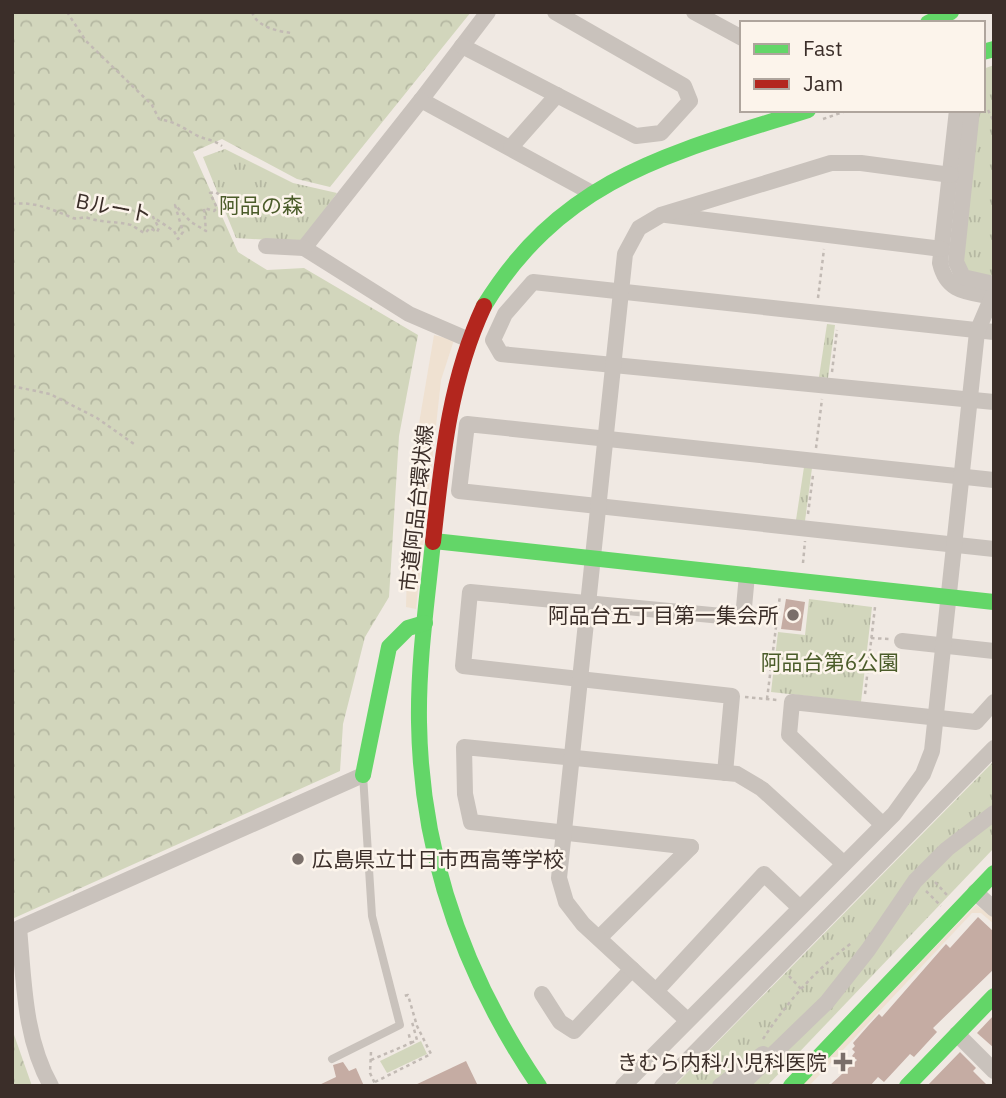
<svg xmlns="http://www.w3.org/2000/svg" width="1006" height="1098" font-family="'IBM Plex Sans','Noto Sans JP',sans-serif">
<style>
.forest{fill:url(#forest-crowns)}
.park{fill:url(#park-tufts)}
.garden{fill:#d2d6bc}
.plaza{fill:#efe1d1}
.building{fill:#c5aca3}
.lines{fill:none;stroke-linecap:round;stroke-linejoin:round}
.path{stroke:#c2bab4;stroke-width:2.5;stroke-dasharray:3.5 3.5;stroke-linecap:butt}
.lane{stroke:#c9c2bc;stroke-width:8}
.street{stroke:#c9c2bc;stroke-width:16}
.fast{stroke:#63d668;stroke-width:16}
.jam{stroke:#b3261e;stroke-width:16}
.poi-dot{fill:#7a6f6a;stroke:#fcf4eb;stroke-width:2.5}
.labels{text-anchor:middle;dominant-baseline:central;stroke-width:5;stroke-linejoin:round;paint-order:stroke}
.park-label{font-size:21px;fill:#4b5c2a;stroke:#fcf4eb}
.street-label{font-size:21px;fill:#3b2e29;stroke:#fcf4eb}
.poi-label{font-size:21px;fill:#3b2e29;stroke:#fcf4eb;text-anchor:end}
</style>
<defs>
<pattern id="forest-crowns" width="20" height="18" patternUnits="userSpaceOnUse" patternTransform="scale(1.75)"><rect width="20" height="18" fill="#d2d6bc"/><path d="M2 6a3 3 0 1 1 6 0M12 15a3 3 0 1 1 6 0" fill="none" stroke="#b5b8a2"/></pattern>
<pattern id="park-tufts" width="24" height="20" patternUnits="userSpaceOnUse" patternTransform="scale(1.75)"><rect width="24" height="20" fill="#d2d6bc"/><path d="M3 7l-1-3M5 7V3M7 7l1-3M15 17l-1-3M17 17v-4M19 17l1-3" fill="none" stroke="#b5b8a2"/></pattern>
</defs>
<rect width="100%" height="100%" fill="#f0e9e3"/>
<g class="forest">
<path d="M12,12H471L330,187L297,179L222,139L193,152L238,252L267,270L304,268L418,335L399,436L389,597L365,637L343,724L340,771L12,919Z"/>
<path d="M12,1029L32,1086H12Z"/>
</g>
<g class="park">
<path d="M994,65V278L968,272L960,261L977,110H983V69Z"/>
<path d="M225,149L293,183L337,193L302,242L236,238L203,157Z"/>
<path d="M827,324L835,325L828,378L819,377Z"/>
<path d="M804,467L812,468L805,521L796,520Z"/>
<path d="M809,599L872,607L861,702L771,692L778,632L805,635Z"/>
<path d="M994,761V848L767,1086H674Z"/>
</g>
<path class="garden" d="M421,1041L427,1054L387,1073L380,1061Z"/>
<g class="plaza">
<path d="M434,335L454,340L441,380L416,609L406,607L408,532L415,447Z"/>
<path d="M976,905L994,918V924L981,913H972L809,1086H801Z"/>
</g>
<g class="building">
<path d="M786,599L805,602L801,631L781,629Z"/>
<path d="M978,917L994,932V969L933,1028L937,1032L914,1057L910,1054L884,1082L878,1077L870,1086H829L857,1060L852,1056L855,1052L852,1049L855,1046L853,1043L868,1026L879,1014L882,1017L946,944L950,948Z"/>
<path d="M994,1015V1048L977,1033Z"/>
<path d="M960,1052L976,1068L973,1071L988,1086H927Z"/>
<path d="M466,1061L478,1086H413Z"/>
<path d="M343,1062L349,1071L356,1068L364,1086H317L336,1077L333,1065Z"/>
</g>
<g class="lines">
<g class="path">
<path d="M67,12L86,41L152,105L159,119C175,122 182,127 196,135C205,140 213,139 222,146"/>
<path d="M154,12H171"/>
<path d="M252,12C257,27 277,31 291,33"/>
<path d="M988,110L994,122"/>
<path d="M741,111L743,110"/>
<path d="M823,119L849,110"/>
<path d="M12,204C35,201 53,210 73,218C78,220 83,216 88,218C103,223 116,221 131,225C135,227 140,231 145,233L150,228L157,232L159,228L153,217L174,231L178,239L183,232L175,205L191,222L206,231L204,208L214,211L217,208L210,193L215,192L242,207"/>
<path d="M818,298L824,249"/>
<path d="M832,372L837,330"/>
<path d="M12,386L50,394L97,418L134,444"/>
<path d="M816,448L822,399"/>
<path d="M808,514L813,475"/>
<path d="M803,563L805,541"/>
<path d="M871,638L889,639"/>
<path d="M865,694L875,607"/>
<path d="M745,697L777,700"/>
<path d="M767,699L780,595"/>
<path d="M935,882L947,895"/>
<path d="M926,891L941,906"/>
<path d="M789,976L801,989"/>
<path d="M763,1039C787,1002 817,968 853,942"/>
<path d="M411,1043L417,1040L412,1022"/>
<path d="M371,1052L370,1073L376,1086"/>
<path d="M371,1060L411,1043L408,1031"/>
<path d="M375,1082L431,1054L417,1026L408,995L404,996"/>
</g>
<path class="lane" d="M332,1059L400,1025L372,916L363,775"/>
<g class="street">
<path d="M488,12L421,100L590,192"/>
<path d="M694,12L742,38"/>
<path d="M462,46L636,136L661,133L690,101L684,86L555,12"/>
<path d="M421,100L304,248L409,314L467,339"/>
<path d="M957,110L940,263C947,293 967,292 994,297"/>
<path d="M972,110L956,262L963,277L994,284"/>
<path d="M511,147L557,95"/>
<path d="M666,215L942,249"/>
<path d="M266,246L304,248"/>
<path d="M994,332L533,282L505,314L493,340L501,354L994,402"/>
<path d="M994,480L467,424L459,491L994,549"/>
<path d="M902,641L994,651"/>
<path d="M725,773L732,696L463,666L470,592L743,618L747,575"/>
<path d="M883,825L789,735L792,702L976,722L994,702"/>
<path d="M691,847L471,822L465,794L464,747L737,774L762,789L843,863"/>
<path d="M975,892L994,909"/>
<path d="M599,938L691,847"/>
<path d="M656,991L764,874L799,907"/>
<path d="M542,994L560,1022L574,1031L632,969"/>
<path d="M687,1020L583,924L566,902L559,878L625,254L639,228L661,215L831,163H861L951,175"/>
<path d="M957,1034L994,1071"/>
<path d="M51,1086C24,1038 24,981 19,928L363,775"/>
<path d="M623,1086L894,814L923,774L932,751L977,332L992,297"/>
<path d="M662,1086L994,748"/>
<path d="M720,1086L763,1054"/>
<path d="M740,1086L827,1002L868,950L915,881L947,849L994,813"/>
</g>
<g class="fast">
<path d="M928,23L951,12"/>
<path d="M983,52L994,49"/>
<path d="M484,306C564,176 672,153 808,110"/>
<path d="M434,541L994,602"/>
<path d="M433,542C427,601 418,662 419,722C421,855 465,977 539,1086"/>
<path d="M363,775L389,647L408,628L425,623"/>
<path d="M791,1086L994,873"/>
<path d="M907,1086L994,996"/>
</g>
<path class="jam" d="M433,542C442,460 449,381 484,306"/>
</g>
<g class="poi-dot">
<circle cx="793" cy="615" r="7"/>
<circle cx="298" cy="859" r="7"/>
<path d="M839.5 1051.5h7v7h7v7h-7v7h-7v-7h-7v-7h7z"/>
</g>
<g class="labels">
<g class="park-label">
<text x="261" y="205">阿品の森</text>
<text x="830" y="662">阿品台第6公園</text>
</g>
<g class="street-label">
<text transform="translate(114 207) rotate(11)">Bルート</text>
<text transform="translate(416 508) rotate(-84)">市道阿品台環状線</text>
</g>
<g class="poi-label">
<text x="779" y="615">阿品台五丁目第一集会所</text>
<text x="312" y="859" text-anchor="start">広島県立廿日市西高等学校</text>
<text x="827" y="1062">きむら内科小児科医院</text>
</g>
</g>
<rect width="1006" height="1098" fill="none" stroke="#3b2e29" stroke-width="28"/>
<rect x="740" y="21" width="245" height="91" fill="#fcf4eb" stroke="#afa59d" stroke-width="2"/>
<rect x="754" y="44" width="35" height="10" fill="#63d668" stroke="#afa59d" stroke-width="2"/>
<text x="803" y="56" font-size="21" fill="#3b2e29">Fast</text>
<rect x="754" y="79" width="35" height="10" fill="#b3261e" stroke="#afa59d" stroke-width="2"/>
<text x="803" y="91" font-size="21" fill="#3b2e29">Jam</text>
</svg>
